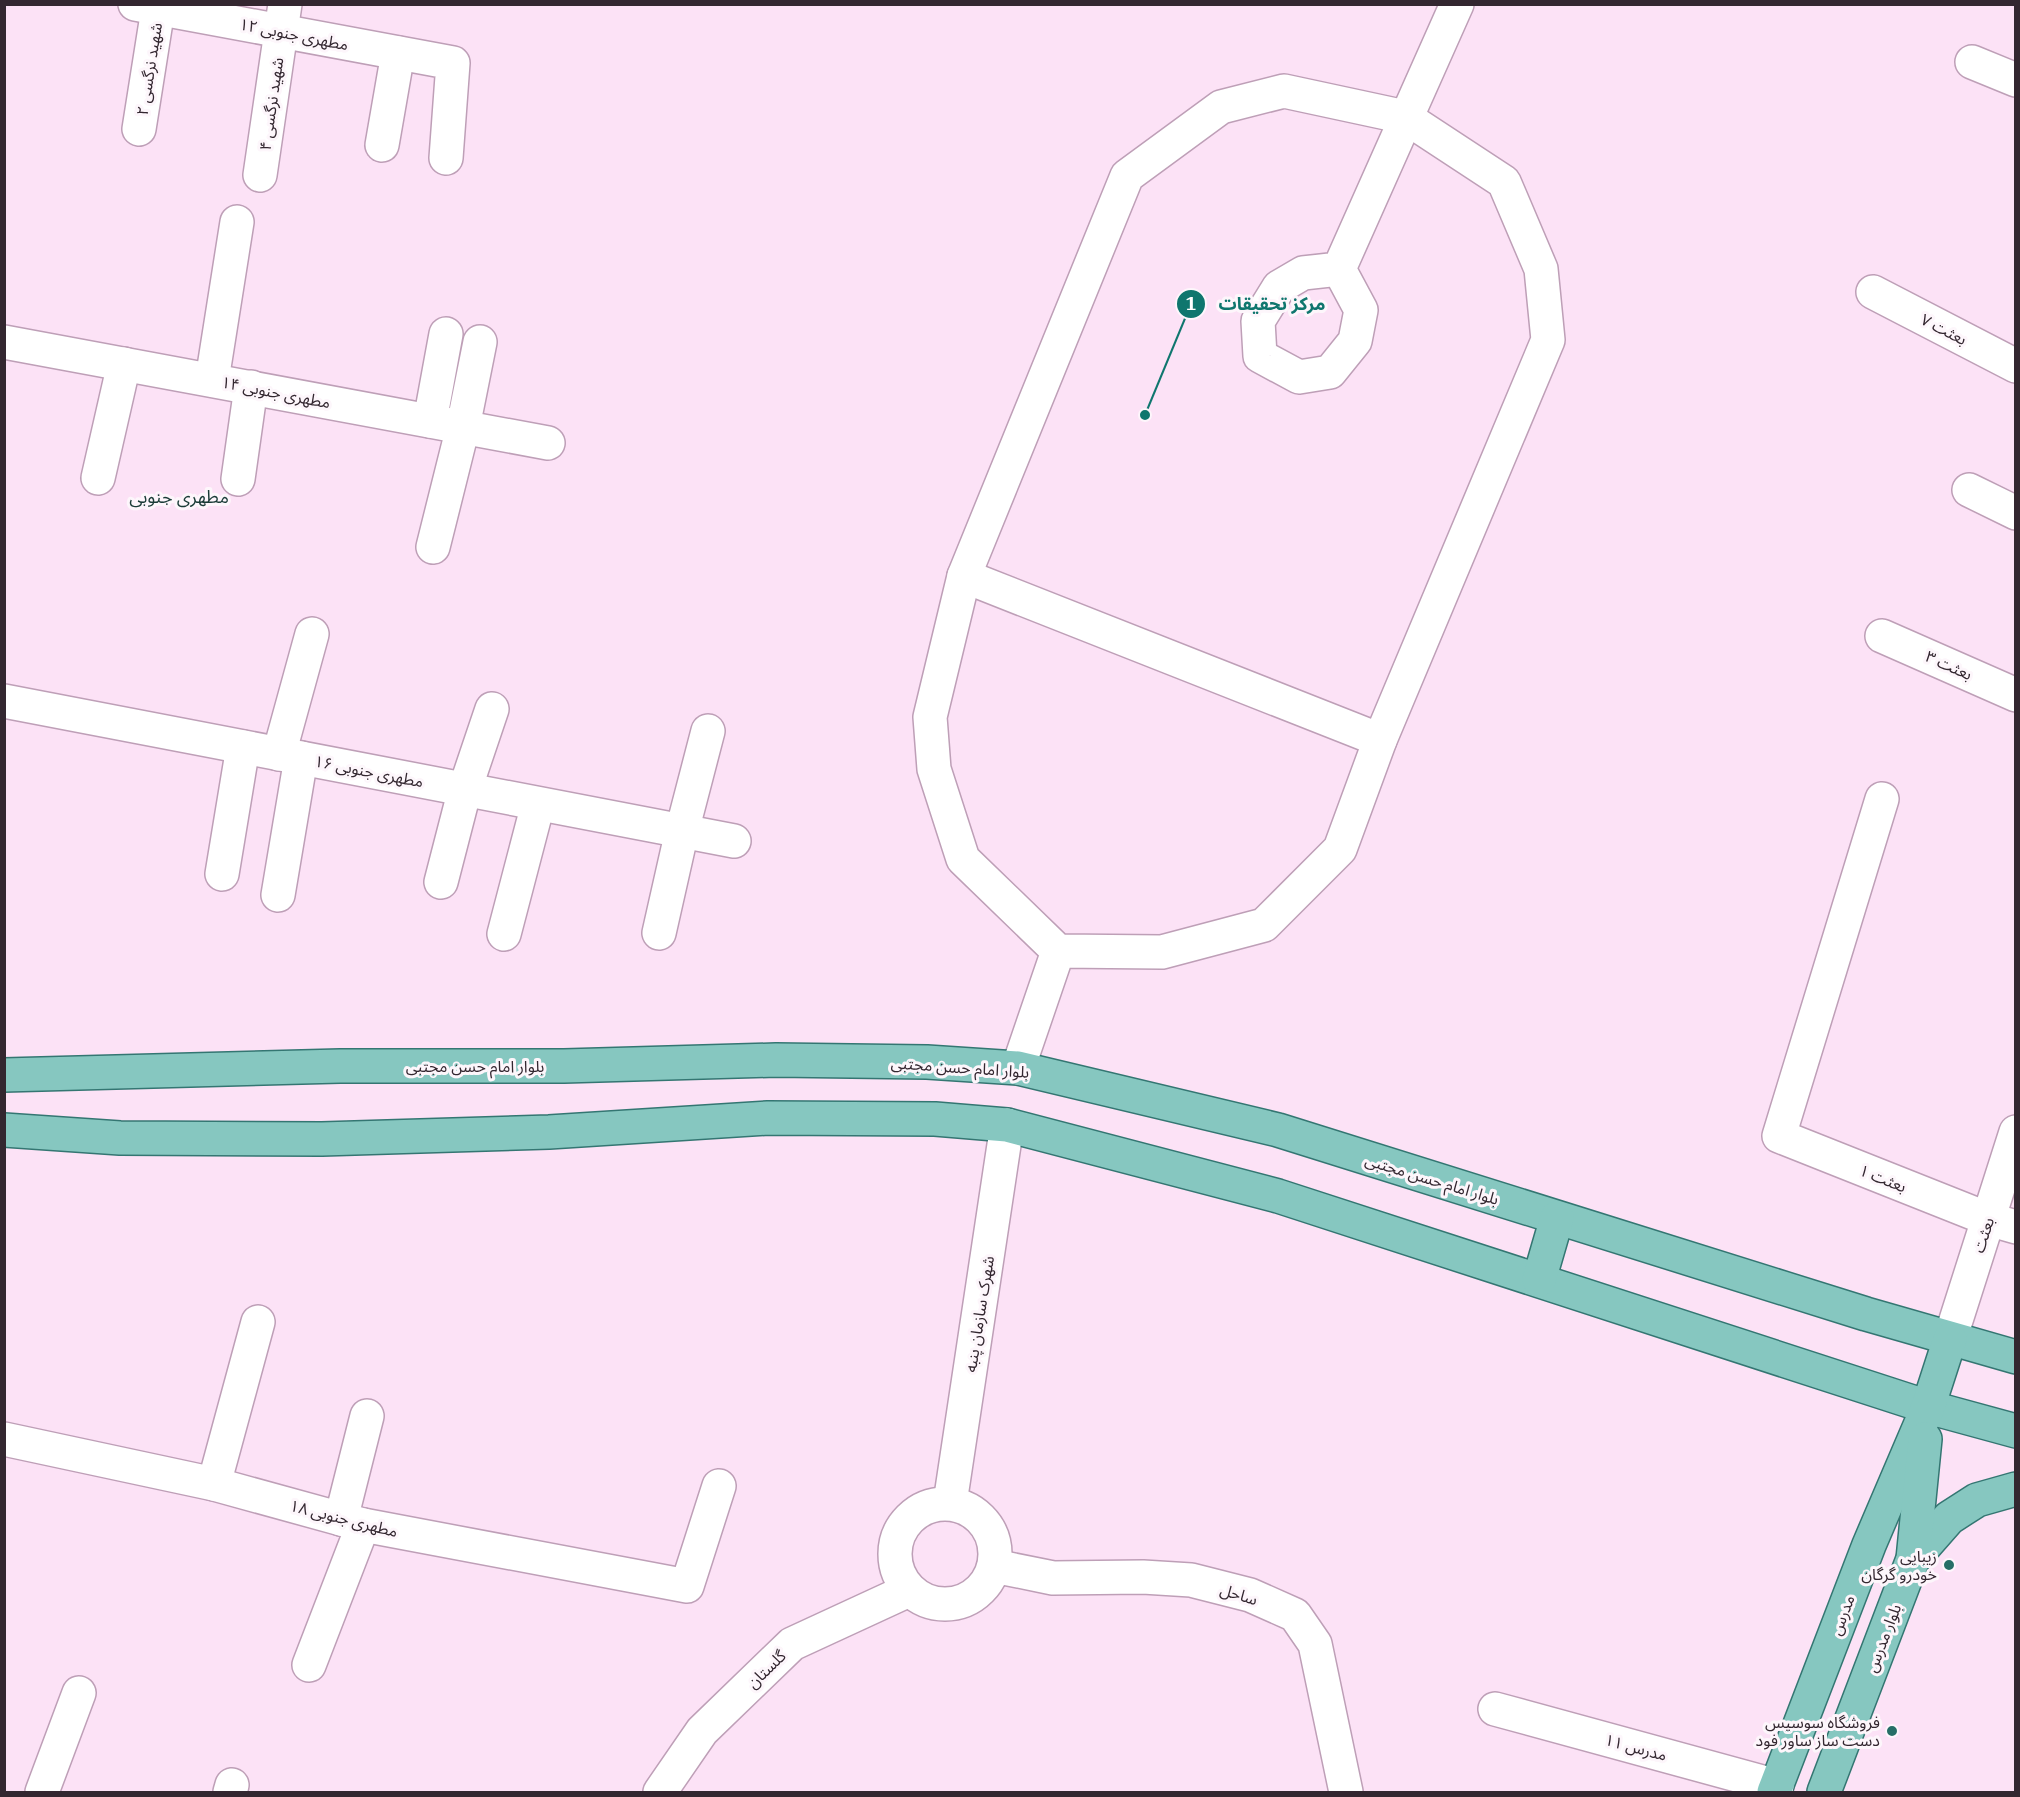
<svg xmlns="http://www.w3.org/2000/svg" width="2020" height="1797" font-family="'IBM Plex Serif','Noto Sans Arabic',serif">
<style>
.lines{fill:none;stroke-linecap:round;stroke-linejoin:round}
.minor-casing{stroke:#be9fb7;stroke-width:36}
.major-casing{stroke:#347672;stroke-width:36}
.minor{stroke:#fff;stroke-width:33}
.major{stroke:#86c7c0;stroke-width:33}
.poi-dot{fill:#266e67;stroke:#fdf6fb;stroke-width:2}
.labels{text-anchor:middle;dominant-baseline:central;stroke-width:6;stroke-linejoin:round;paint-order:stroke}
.street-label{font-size:16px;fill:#332730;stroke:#fdf6fb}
.poi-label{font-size:16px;fill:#332730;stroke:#fdf6fb;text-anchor:end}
.neighbourhood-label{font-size:18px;fill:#1a3b37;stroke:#fdf6fb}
.leader{fill:none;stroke:#0f766e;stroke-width:2}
.callout-dot{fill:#0f766e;stroke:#fdf6fb;stroke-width:2}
.mark-label{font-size:18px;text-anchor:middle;font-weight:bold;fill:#fff}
.callout-label{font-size:18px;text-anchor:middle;font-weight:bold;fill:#0f766e;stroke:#fdf6fb;stroke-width:6;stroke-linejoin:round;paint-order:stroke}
</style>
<rect width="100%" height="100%" fill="#fce2f6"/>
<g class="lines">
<defs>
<g id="minor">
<path d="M135,4L453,63L446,158"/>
<path d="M1972,62L2016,80"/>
<path d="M139,129L158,9"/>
<path d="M382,145L398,53"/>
<path d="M260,175L285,4"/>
<path d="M1339,269L1303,273L1279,287L1258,321L1260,356L1299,377L1330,372L1355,341L1361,310L1339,269L1457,4"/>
<path d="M1873,292L2016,366"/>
<path d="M4,342L548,443"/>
<path d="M212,380L237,222"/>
<path d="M430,421L446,334"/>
<path d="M98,478L124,364"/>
<path d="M238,479L251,387"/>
<path d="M1969,490L2016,513"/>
<path d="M433,547L463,427L480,342"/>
<path d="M964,576L1380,740"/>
<path d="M1882,636L2016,695"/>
<path d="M4,701L734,841"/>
<path d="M279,754L312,634"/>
<path d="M1882,799L1779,1136L1988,1219L2016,1227"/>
<path d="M222,874L243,747"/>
<path d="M441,882L465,789L492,709"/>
<path d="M278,895L301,758"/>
<path d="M659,933L682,831L708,731"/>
<path d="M504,934L538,804"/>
<path d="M1018,1068L1058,951L1162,952L1264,925L1340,849L1380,740L1548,340L1541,269L1504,182L1405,117L1284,91L1221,107L1127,176L964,576L930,717L934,769L963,859L1058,951"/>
<path d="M1950,1339L2016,1132"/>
<path d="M4,1439L214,1484L363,1525L687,1586L719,1486"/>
<path d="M214,1484L258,1322"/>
<path d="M950,1503L1007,1125"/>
<circle cx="945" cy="1554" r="50"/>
<path d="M341,1519L367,1416"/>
<path d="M994,1566L1053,1578L1143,1577L1191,1580L1250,1595L1295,1615L1315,1644L1346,1792"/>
<path d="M309,1665L363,1525"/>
<path d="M1495,1709L1777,1786"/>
<path d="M42,1792L79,1693"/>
<path d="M230,1792L232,1785"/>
<path d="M660,1792L702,1731L792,1644L909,1590"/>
</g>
<g id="major">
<path d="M4,1075L340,1066H564L776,1060L927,1062L1018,1068L1278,1130L1866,1314L2016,1357"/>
<path d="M4,1130L120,1138L322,1139L549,1132L768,1118L935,1119L1007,1125L1278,1196L1928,1407L2016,1431"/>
<path d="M1539,1280L1557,1218"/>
<path d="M1913,1559L1949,1518L1977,1500L2016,1489"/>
<path d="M1774,1792L1869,1545L1928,1407L1950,1339"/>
<path d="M1824,1792L1913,1559L1925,1439"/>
</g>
</defs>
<use href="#minor" class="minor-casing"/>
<use href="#major" class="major-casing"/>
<use href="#minor" class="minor"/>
<use href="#major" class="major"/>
</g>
<g class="poi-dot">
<circle cx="1949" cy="1565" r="6"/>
<circle cx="1892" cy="1731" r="6"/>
</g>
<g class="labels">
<g class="street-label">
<text transform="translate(294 34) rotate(11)">۱۲ مطهری جنوبی</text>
<text transform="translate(149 69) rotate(-81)">۲ شهید نرگسی</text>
<text transform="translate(271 104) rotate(-82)">۴ شهید نرگسی</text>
<text transform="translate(1944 329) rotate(27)">۷ بعثت</text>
<text transform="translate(276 392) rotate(11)">۱۴ مطهری جنوبی</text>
<text transform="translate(1949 665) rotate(24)">۳ بعثت</text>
<text transform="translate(369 771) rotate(11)">۱۶ مطهری جنوبی</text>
<text x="475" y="1066">بلوار امام حسن مجتبی</text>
<text transform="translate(960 1067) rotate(4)">بلوار امام حسن مجتبی</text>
<text transform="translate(1883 1178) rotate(22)">۱ بعثت</text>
<text transform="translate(1432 1179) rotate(17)">بلوار امام حسن مجتبی</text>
<text transform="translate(1983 1235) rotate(-72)">بعثت</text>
<text transform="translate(979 1314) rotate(-81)">شهرک سازمان پنبه</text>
<text transform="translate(344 1518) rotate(14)">۱۸ مطهری جنوبی</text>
<text transform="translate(1239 1594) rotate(17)">ساحل</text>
<text transform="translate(1842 1615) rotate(-69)">مدرس</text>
<text transform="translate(1883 1638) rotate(-69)">بلوار مدرس</text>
<text transform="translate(766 1669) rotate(-44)">گلستان</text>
<text transform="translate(1636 1747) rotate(15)">مدرس ۱۱</text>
</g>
<g class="poi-label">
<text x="1937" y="1556">زیبایی<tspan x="1937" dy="18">خودرو گرگان</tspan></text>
<text x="1880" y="1722">فروشگاه سوسیس<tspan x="1880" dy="18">دست ساز ساور فود</tspan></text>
</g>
<g class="neighbourhood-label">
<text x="179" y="496">مطهری جنوبی</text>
</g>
</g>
<path class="leader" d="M1145 415L1191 304"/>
<g class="callout-dot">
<circle cx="1145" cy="415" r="6"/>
<circle cx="1191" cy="304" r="15"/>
</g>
<g class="mark-label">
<text x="1191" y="310">1</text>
</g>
<g class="callout-label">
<text x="1272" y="310">مرکز تحقیقات</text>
</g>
<rect width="2020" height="1797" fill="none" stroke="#332730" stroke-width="12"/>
</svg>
